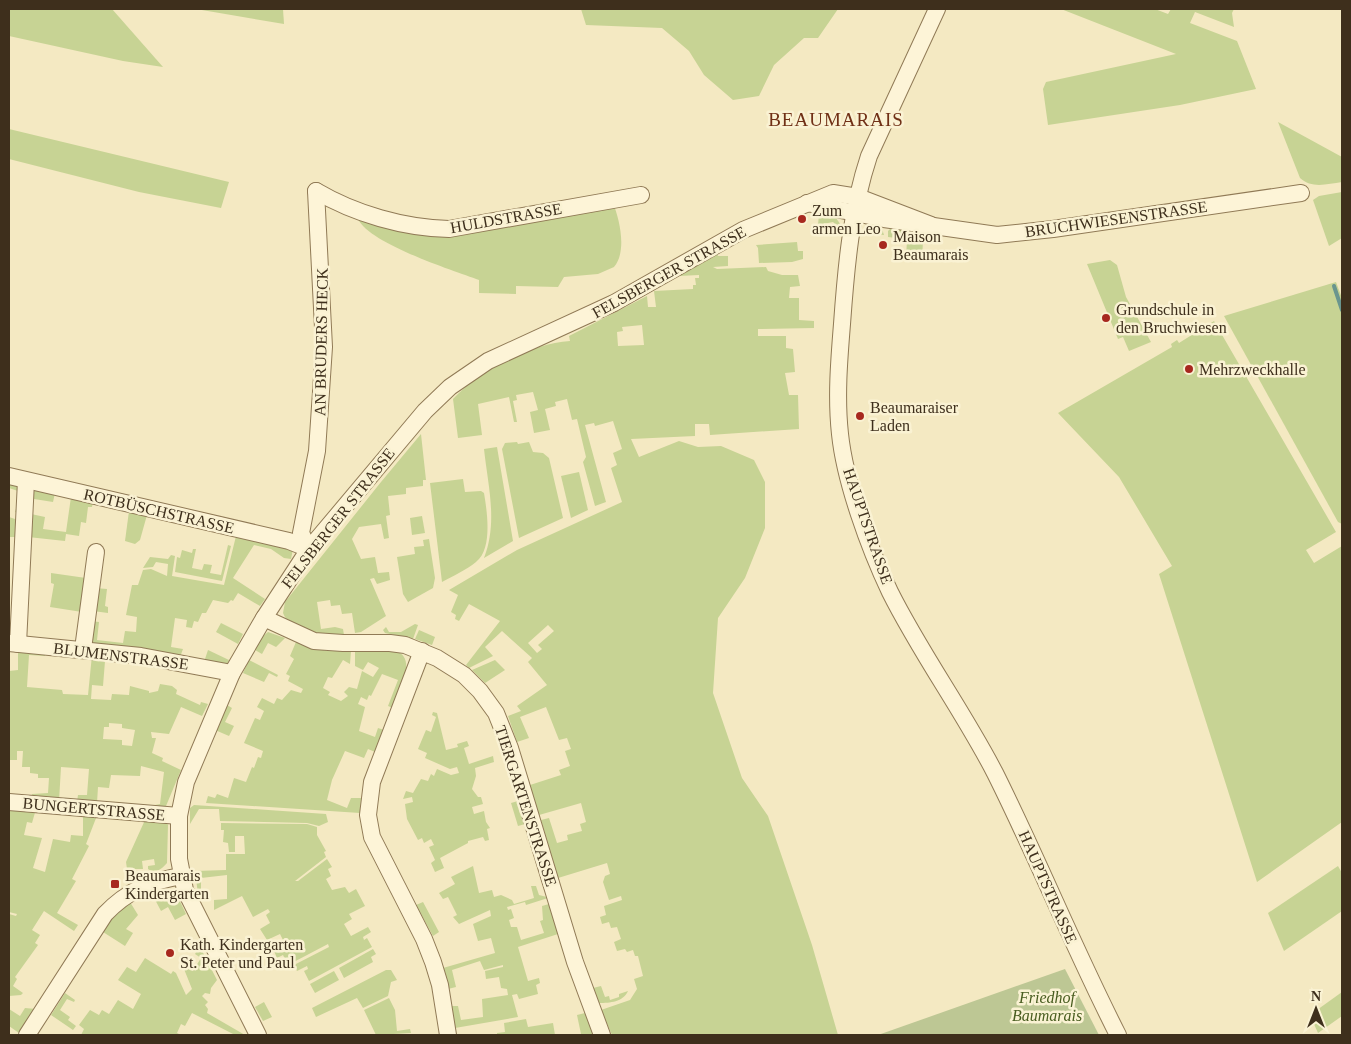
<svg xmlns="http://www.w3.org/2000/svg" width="1351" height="1044" font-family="Georgia,serif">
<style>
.green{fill:#c7d394;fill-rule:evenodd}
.cemetery{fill:#bdc794}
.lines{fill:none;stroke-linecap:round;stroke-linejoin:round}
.stream{stroke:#6a958e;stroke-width:4}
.minor-casing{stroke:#907a56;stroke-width:18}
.minor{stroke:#fdf4d7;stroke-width:16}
.poi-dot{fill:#a7281e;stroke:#faf2d3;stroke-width:2}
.labels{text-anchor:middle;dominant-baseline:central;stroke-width:5;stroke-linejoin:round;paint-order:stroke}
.poi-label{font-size:16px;fill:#3e2f1c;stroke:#faf2d3;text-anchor:start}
.street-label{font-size:16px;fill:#3e2f1c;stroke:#faf2d3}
.park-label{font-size:16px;font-style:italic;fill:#495d20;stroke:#faf2d3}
.quarter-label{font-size:19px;letter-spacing:1px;fill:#703016;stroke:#faf2d3}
</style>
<rect width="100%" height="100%" fill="#f4e9c2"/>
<g class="green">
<path d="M9,9H112L163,67L123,61L9,36Z"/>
<path d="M196,9H283L284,24Z"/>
<path d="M581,9H838L818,38H804L774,65L759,96L733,100L704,75L689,51L662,28L586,25Z"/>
<path d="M1061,9H1155L1168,14L1171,9H1234L1232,13L1234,27L1195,12L1190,23L1237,41L1256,89L1180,105L1048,125L1043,89L1046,82L1176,54Z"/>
<path d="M1278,122L1342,157V182C1327,184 1312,189 1300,178Z"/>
<path d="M9,129L229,182L221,208L139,192L9,159Z"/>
<path d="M1342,192V238L1329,246L1313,200L1319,196Z"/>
<path d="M613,203C620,220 627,252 614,267L598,274L564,277L558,287L516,286V294L479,293V280C452,270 370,244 358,219L409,227Z"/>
<path d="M819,214L836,218L843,228L838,227L833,222L818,225Z"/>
<path d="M867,225L881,226L884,235L861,233Z"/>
<path d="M891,228L907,230L906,239L888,237V231Z"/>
<path d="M907,239L923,240L922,261L906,260Z"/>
<path d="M797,242L798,251H803V259L792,262L759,263L758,248L756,245Z"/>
<path d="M718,254V256H728V266L713,267L717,269L766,267L768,271L782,275H798L800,286L790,287L789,298H799V320L814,321V328L758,329V336H786V348L793,349L795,372L785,373L789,395H798L799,429L710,435L709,424H695V436L631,439L639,457L679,441L698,447L721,446L754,460L765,482V528L745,578L718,618L713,693L742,778L768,816L812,945L838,1035H612L601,1010L630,1000L637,989L634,979L643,976L638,956H635L633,950L627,952L625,949L617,951L614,942L621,939L617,927L611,928L609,922L602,924L600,917L606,915L604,906L622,900L621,896L609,900L603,882L605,876L610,874L607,863L558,878L541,820L549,818L557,843L568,840L567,835L582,831L580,824L586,822L581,803L539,815L530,785L561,775L559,770L570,766L565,751L571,749L567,738L559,740L546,707L520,717L529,738L517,742L508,716L521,711L517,706L547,685L528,662L532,658L502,631L485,647L493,656L469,668L466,665L500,621L469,604L459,621L455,619L456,615L451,612L458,595L449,590L517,550L622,502L611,468L617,465L613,453L622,449L613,421L595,426L594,423L585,425L606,502L595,506L583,462L586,457L577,419L572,420L567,399L555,402L556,406L545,409L550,430L534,433L530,412L538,410L533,392L516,395L517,400L513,401L517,422H514L509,397L478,404L482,435L458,438L453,399C481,369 530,344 570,341L569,336L647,296L648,307H656L654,291L693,289V285H696L695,278H699V275L679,276ZM642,325L644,345L618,346L617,332L623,331L622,327ZM548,625L554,631L538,645L542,649L537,653L528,643Z"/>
<path d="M1110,260L1117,265L1126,297L1151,342L1129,351L1123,337L1118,339L1087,264Z"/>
<path d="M1336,282L1342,298V524L1338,522L1224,316Z"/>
<path d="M1214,321L1336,532L1306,550L1314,563L1342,546V822L1257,882L1159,574L1172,566L1119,477L1058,413L1172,347L1171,344L1177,340L1179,343Z"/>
<path d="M421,434L426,480H423V486L406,488V494L388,496L390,515L386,516L389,538L384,539L381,524L359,527L352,539L361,559L375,557L378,573L389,572L390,580L377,584L374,578L370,579L386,616L361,632L355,633L352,613L342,614L340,605L331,606L330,600L317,602L321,629L335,627L343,629L344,635C326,635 290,632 283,613L285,602L381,482Z"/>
<path d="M517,442L518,444L529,442L533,452L543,453L549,458L563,518L519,538L502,449L505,443Z"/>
<path d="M497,447L513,541L484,558C498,522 488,486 484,449Z"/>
<path d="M579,472L588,510L571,518L561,476Z"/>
<path d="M463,479L465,492L481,491L484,493C487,511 493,549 476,562C466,570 453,576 442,582L430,483Z"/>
<path d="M9,484L22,486L19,537H9V517L18,520L20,514L15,512L21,492L9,488Z"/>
<path d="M30,487L55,493L53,502L34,499L31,514L45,517L43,529L66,532L71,497L93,502L92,507H88L86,523L81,522L79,536L66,534L65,541L28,537Z"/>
<path d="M129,511L147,515L140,540L135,544L125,541Z"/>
<path d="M422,516L425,533L412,535L410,518Z"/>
<path d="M236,536L293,549L291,559L284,558L271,549L254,545L233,578L265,599L260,606L238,593L233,601L231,600L228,603L213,600L206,613H202L198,622L194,621L192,628L186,627L187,620L175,618L171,647L183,649L180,657L89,645L91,621L99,622L97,640L123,643L125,631L136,632L137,617L126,615L132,585H138L143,570L151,569L167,576L168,564L156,562L153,567L143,568L150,557L168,559L171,555L175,556L172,576L224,585Z"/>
<path d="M429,539L435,578L433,588L408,602L403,594L397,557L415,554L414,547L424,546L423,540Z"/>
<path d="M228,545L231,546L222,581L175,572L177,557L180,558L182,550L192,553L193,549H196L192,568L202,570L204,564L212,565L210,573L221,575Z"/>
<path d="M51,573L86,578L82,612L50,607L54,584L51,583Z"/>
<path d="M95,588L107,589L105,606L108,607V613L93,611Z"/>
<path d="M221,623L243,634L238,644L216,632Z"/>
<path d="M415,624L418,625L413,639L385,633L383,630L386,627L389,632H401Z"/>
<path d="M419,630L435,637L432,645L415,639Z"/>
<path d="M268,632L285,638L276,647L268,643L262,654L255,650L262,637Z"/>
<path d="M296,642L327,651H351L350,664L343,660L332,678L328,677L323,688L330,692L328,695L341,701L348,696L344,692L349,687L357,689L362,671L373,677L379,668L368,662L363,670L355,666V651C368,651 383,649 395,651C419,657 398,694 393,708L388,706L398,680L382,674L371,696L369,695L367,700L361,697L358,704L365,707L359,731L375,737L378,728L384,730L375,752L368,749L364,758L345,751L332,780L327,800L347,808L351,798H361L360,813L206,803L208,796L215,798L217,794L228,798L234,778L246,782L252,767L254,768L258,757L261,758L263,751L244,743L255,718L260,720L264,711L257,707L262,698L274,704L277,698L282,700L291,690L301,693L303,689L288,681L290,676L286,674L294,659L290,656Z"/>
<path d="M18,650L45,652V656L29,655L27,687L62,690L63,694L88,695L92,655L122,659V662L105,661L103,686L92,685L91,699L111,700L112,694L129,695L130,686L149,691V693L158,691L160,684L172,686L177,690L176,694L200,705L201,702L208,704L202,716L181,707L169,734L151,732L152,738H156L152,753L163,758L162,761L181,770L166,806L164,808L150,806L160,804L164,772L141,766L140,776L111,775L109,788L98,787L97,803L77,802L78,795H87L89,769L61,767L59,801L31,798L32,794L48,793L49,778H38V774L30,773V767H22L23,751H17V760H9V671L18,670ZM109,723L122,724V728L135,730L132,746L122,745V740L103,739L104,727H109Z"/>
<path d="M208,650L229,660L226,667L204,662Z"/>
<path d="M249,660L278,675L277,677L269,673L264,682L243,673Z"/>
<path d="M495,660L505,670L485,683L472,670Z"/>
<path d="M227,705L232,708L225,722L234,726L229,736L215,730Z"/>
<path d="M433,712L437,713L446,750L458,747L457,744L467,741L469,746L464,748L469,764L493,756L494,762L475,768L476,776L472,789L478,797H481L483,804L472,807L474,814L484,811L486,822L490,828L487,829L489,840L485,841L483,837L468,841V843L440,858L444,868L435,872L431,863L435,860L429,847L434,845L431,839L424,843L422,838L418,840L407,819L405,804L413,802L412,797L403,799L406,791L413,793L421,779L428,781L431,774L434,776L437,769L451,775L459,773L457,767L450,769L425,758L427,753L418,749L426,730L431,732L436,717L432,715Z"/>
<path d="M518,801L525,824L518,826L511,803Z"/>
<path d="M194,805L326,814L328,822L319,826L307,823L220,821L219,809H199L190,824V808Z"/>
<path d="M9,807L36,809L32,823L27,822L24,835L42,838L33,868L45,872L53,839L70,842L71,835L83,836V812L98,813L86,844L89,846L72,879L76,881L57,913L78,925L74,931L44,911L32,930L40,935L35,943L38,945L15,977L17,979L13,986L23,993L21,995L9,996V914L16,916L17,914L9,912Z"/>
<path d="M145,820L166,822L168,825L167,863C162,869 155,874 148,869V866L155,865L154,859L142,861L143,869H127L126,862Z"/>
<path d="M221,823L307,824L317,827V835L326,851L324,852L326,857L295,881H298L327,859L332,867L328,869L331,876L326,879L332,890L345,887L349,893L356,889L365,906L349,914L352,919L344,924L351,936L368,927L371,932L363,937L364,940L367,938L372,947L309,981L304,971L308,969L307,966L297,971L294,965L329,947L328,944L288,965L283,955L277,958L274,951L279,948L277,943L283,940L280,934L267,940L260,929L270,923L266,915L270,912L268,909L253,917L242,896L214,910V900L227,899V875L201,878V894H198L195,871L226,870V854H245L244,836H235V852H229L228,843L223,842L224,830H221Z"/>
<path d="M473,866L479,893L492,890L494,897L501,895L512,900L514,904L534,898L531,886H536L539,895L547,897L548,898L526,905L525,902L507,907L508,910L511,909L514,918L509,920L511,927H517L521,940L544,933L540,921L543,920L542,906L549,904L558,934L518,947L528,981L539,978L540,983L536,985L538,994L519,999L517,994L512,995L518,1017L455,1028L451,1006H458L461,1020L483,1017L482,999L508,995L507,989L501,988L499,977L486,979L485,971L503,967V965L484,970L480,961L452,970L456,987L448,989L443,968L495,953L491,938L478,941L473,924L491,916L490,910L459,924L453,917L457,915L448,897L443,899L439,893L455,884L451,877Z"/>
<path d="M1338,866L1342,873V911L1284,951L1268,913Z"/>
<path d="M161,889L176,893L186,914L175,920L168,907L161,911L151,892Z"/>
<path d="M130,902L138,915L126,929L133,933L125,946L103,932L111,918Z"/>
<path d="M423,902L439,932L433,936L416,905Z"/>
<path d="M198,943L217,980L211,988L210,994L205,993L202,996L208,1002L205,1005L208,1009L207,1013L245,1035H235L192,1013L185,1026L181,1024L177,1033L181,1035H81L84,1029L79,1025L90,1010L99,1015L102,1010L109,1014L118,1000L133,1009L141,994L118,980L127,967L136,972L145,958L171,974L173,971L176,973L186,995L192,989L182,964L193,971L201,958L195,954L197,951L194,945Z"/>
<path d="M373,949L376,954L371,957L373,962L344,978L339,968Z"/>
<path d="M386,970H391L397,980L391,982L388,996L363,1008L357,998L316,1017L312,1008Z"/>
<path d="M334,971L339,980L315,993L310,984Z"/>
<path d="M601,986L605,997L609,996L610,1000L619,997V994L628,991C623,1002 610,1003 599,1003L593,988Z"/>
<path d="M1342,992V1016L1318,1033L1310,1015Z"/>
<path d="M65,993L75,1000L74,1002L67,999L60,1010L70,1017L68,1020L76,1026L73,1030L51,1015Z"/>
<path d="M389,998L395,1010L397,1031L410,1029L411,1033L376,1035L364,1010Z"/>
<path d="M264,1002L272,1017L263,1021L255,1007Z"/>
<path d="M25,1008L36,1009L19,1033L9,1026V1009L20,1016Z"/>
<path d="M585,1013L593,1034H581L577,1015Z"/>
<path d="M526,1019L528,1027L553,1023L555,1035H497V1033L505,1032L504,1023Z"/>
</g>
<path class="cemetery" d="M1065,969L1099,1035H878Z"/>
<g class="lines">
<path class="stream" d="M1334,286L1342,310"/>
<defs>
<g id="minor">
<path d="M937,9L869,156C851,210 846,268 842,324C839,361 836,398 840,434C845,482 869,548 890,592C921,654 963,711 995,773C1038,859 1074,949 1118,1035"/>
<path d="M316,191C355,214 404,228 449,229L641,195"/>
<path d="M807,203L884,219L997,235L1053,229L1301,193"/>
<path d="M9,476L289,541L309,549"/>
<path d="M309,549L301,533L317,451L324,347L316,191"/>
<path d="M264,618L314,641L343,643H390L405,645L437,658L464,675L480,691L496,713L510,748L575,962L602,1035"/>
<path d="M9,643L141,656L232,673"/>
<path d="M18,644L26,481"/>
<path d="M83,649L96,552"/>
<path d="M422,651L372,782L368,815L372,837L424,939L433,962L440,985L448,1035"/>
<path d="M9,802L179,816"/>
<path d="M27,1035L105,914C127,891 150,881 182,876"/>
<path d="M258,1035L185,890L179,859V816L186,782L232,673L264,618L309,549L425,411L450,387L488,361L614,303L743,230L833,193L858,197L931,225"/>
</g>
</defs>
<use href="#minor" class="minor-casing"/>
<use href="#minor" class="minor"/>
</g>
<g class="poi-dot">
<circle cx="802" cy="219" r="5"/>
<circle cx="883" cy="245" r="5"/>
<circle cx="1106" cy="318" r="5"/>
<circle cx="1189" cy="369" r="5"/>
<circle cx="860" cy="416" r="5"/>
<rect x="110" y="879" width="10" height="10" rx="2.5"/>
<circle cx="170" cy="953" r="5"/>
</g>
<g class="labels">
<g class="poi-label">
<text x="812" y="210">Zum<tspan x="812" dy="18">armen Leo</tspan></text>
<text x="893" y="236">Maison<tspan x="893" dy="18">Beaumarais</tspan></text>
<text x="1116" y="309">Grundschule in<tspan x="1116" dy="18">den Bruchwiesen</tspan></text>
<text x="1199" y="369">Mehrzweckhalle</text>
<text x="870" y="407">Beaumaraiser<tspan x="870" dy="18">Laden</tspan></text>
<text x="125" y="875">Beaumarais<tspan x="125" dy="18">Kindergarten</tspan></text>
<text x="180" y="944">Kath. Kindergarten<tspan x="180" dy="18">St. Peter und Paul</tspan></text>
</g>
<g class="street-label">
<text transform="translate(506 218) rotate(-10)">HULDSTRASSE</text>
<text transform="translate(1116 219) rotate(-8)">BRUCHWIESENSTRASSE</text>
<text transform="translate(669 272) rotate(-29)">FELSBERGER STRASSE</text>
<text transform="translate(321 342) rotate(-89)">AN BRUDERS HECK</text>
<text transform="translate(159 511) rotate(13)">ROTBÜSCHSTRASSE</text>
<text transform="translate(338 518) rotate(-52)">FELSBERGER STRASSE</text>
<text transform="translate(868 526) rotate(71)">HAUPTSTRASSE</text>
<text transform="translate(121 656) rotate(7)">BLUMENSTRASSE</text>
<text transform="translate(526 806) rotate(72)">TIERGARTENSTRASSE</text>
<text transform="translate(94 809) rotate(5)">BUNGERTSTRASSE</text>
<text transform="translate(1048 887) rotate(66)">HAUPTSTRASSE</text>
</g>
<g class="park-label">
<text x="1047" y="997">Friedhof<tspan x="1047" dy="18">Baumarais</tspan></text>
</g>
<g class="quarter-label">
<text x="836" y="119">BEAUMARAIS</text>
</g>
</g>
<rect width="1351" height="1044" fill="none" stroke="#3e2f1c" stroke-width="20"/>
<g transform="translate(1316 1009)" stroke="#faf2d3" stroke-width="4" paint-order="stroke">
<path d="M0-4L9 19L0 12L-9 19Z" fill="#3e2f1c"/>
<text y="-8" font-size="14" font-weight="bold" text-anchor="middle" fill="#3e2f1c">N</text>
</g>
</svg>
